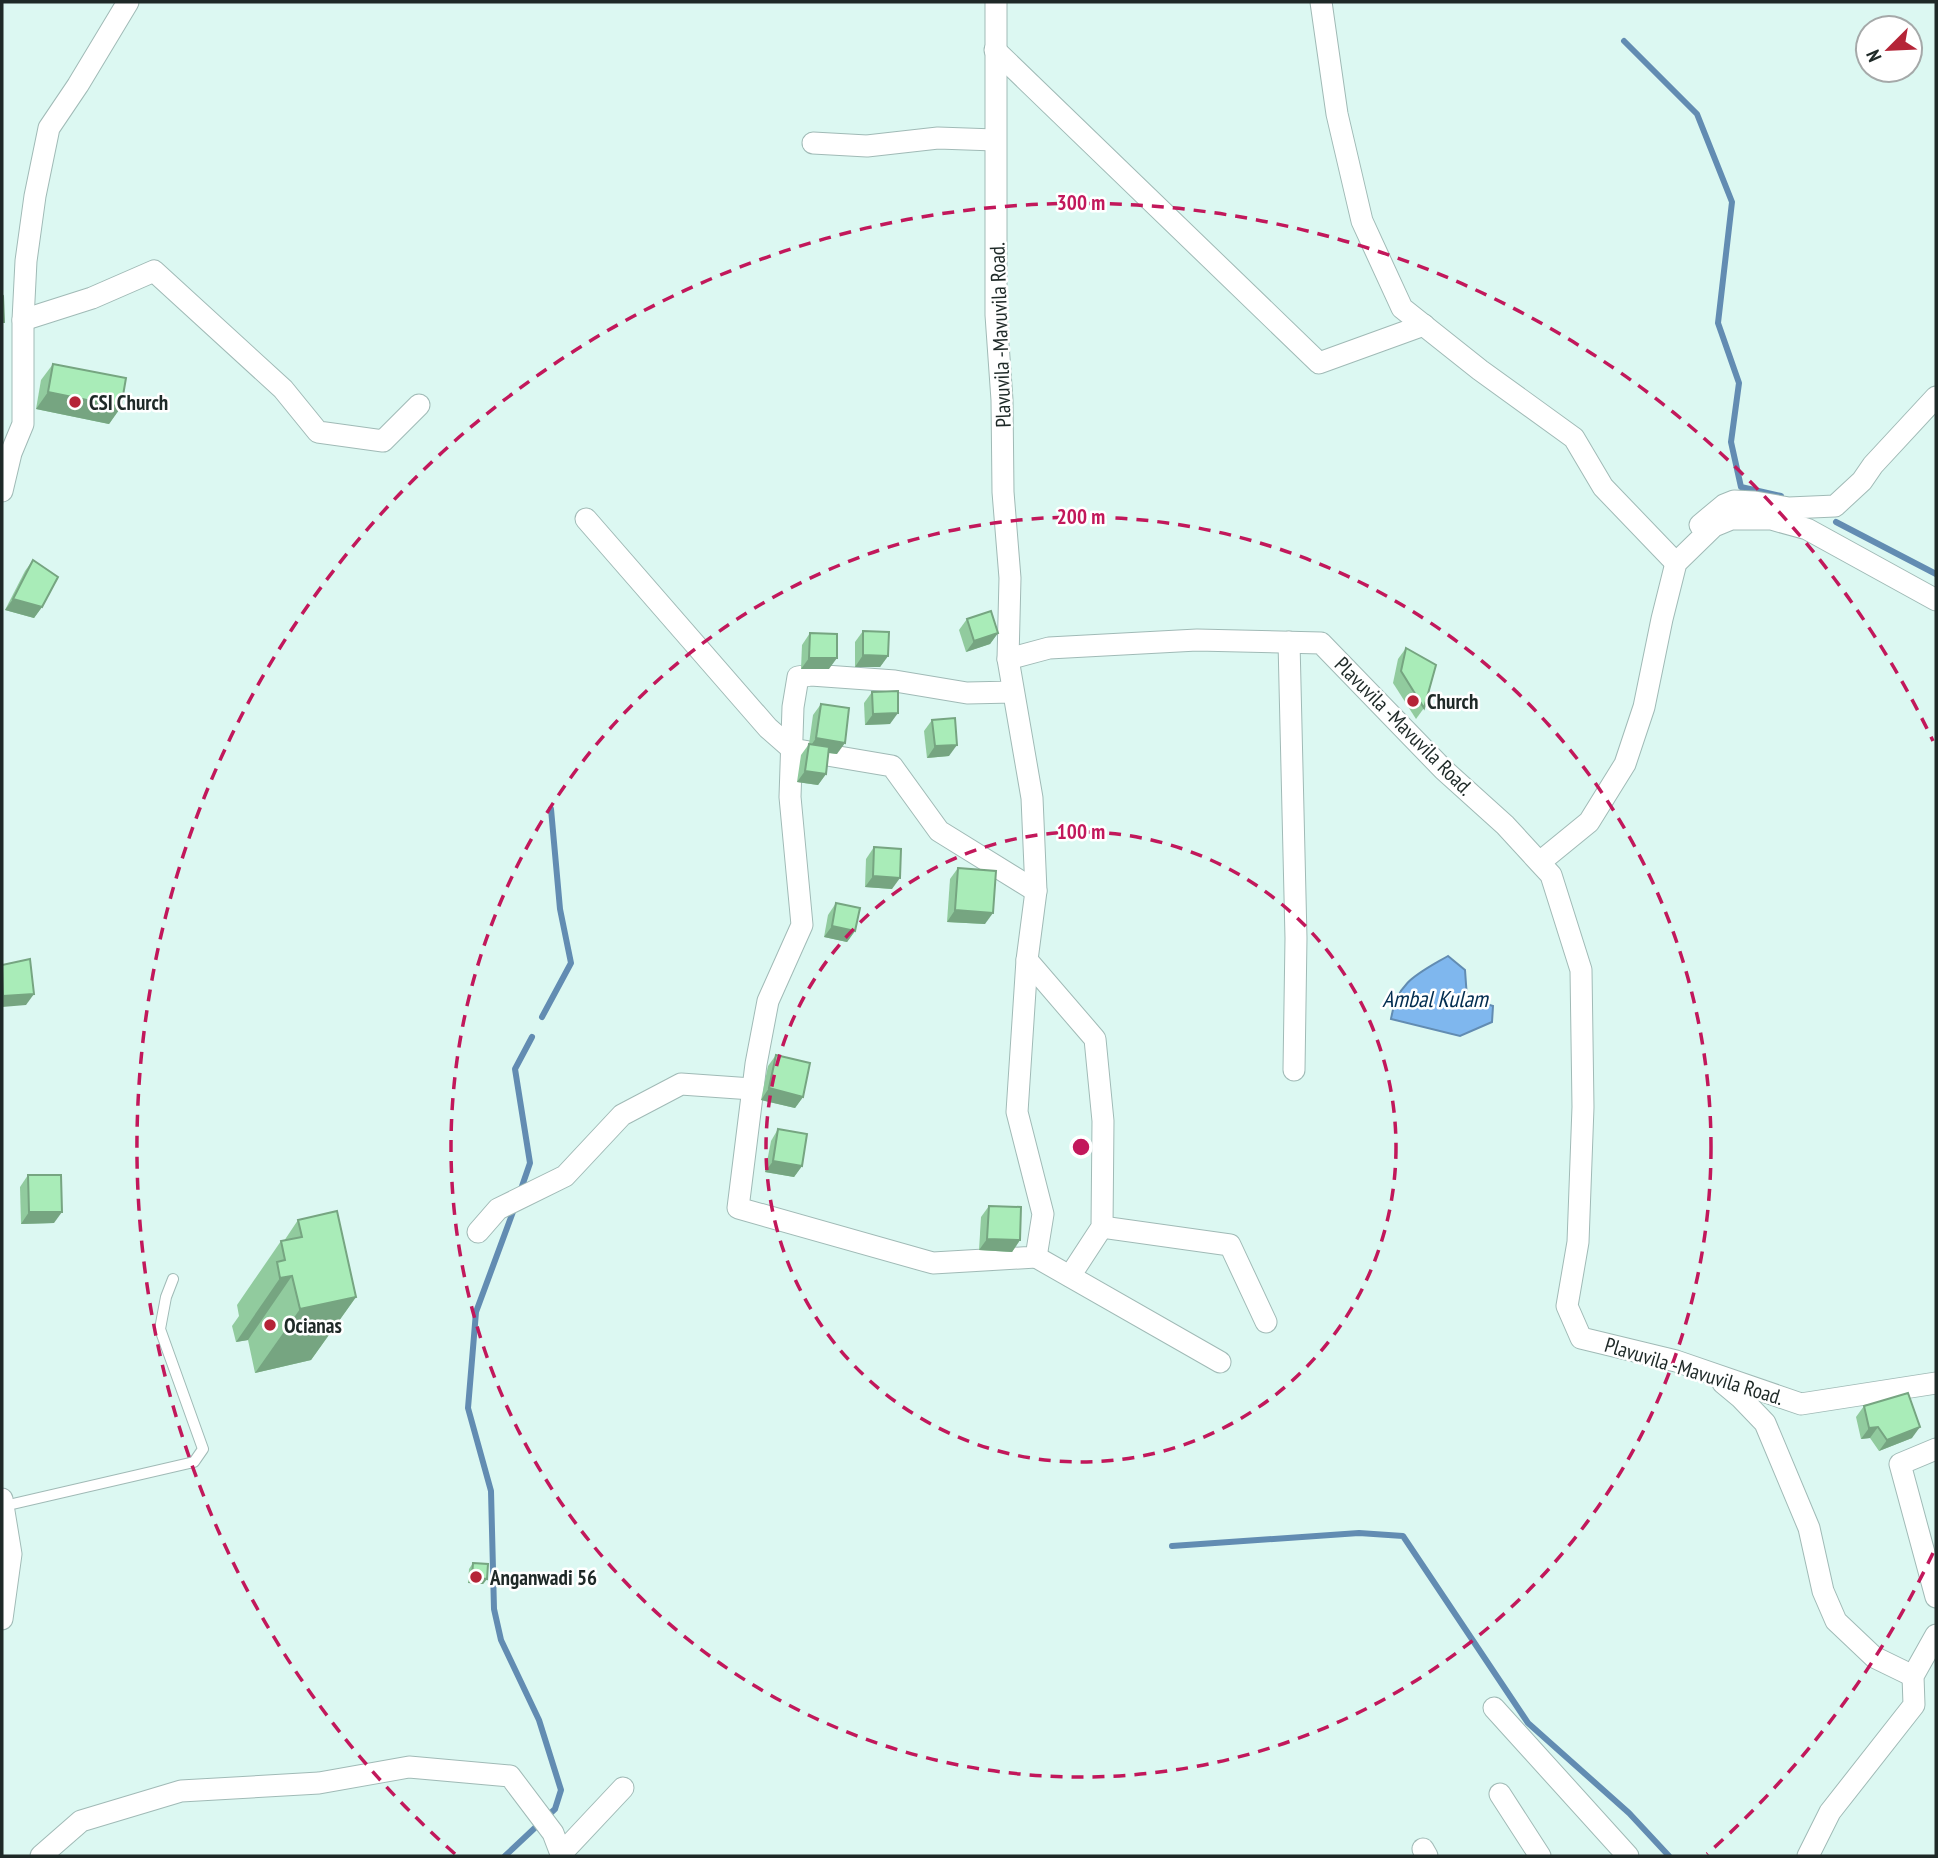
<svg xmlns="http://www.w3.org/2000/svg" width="1938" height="1858" font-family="'PT Sans Narrow',sans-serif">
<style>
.water{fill:#7fb7ee;stroke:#628cb2;stroke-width:2}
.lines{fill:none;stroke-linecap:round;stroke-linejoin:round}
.stream{stroke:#628cb2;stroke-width:6}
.service-casing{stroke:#a0bab6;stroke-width:12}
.minor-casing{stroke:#a0bab6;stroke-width:23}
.service{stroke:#fff;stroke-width:10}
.minor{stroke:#fff;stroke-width:21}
.wall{fill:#91cb9e}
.shaded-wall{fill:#76a581}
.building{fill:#a9ecb8;stroke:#76a581;stroke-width:2}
.ring{fill:none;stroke:#c2185b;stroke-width:3.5;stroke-dasharray:12 9}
.poi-dot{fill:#b52437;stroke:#fff;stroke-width:2.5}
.labels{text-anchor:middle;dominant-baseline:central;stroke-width:5;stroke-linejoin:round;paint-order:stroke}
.street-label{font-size:21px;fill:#1e2927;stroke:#fff}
.poi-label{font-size:21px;font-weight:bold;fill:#1e2927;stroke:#fff;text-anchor:start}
.water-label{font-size:23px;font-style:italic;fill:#032d50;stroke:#fff}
.centre{fill:#c2185b;stroke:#fff;stroke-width:3.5}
.ring-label{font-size:21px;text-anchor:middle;font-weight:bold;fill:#c2185b;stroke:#fff;stroke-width:5;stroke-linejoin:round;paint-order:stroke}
</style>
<rect width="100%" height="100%" fill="#dcf8f2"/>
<path class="water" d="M1448,956L1465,970L1467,998L1493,1006L1492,1022L1460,1036L1391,1019C1396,982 1419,973 1448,956Z"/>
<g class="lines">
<g class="stream">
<path d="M1624,41L1697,114L1732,202L1718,323L1739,383L1731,442L1741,487L1781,496"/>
<path d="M1836,522L1936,574"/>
<path d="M542,1017L571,963L560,909L551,809"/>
<path d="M520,1192L530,1163L515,1069L532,1037"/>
<path d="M1172,1546L1359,1533L1403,1536L1528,1723L1629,1813L1669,1856"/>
<path d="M505,1856L555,1809L561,1790L539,1720L501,1640L494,1609L491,1491L468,1408L476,1312L514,1209"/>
</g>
<defs>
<path id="service" d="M4,1506L194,1462L203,1449L160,1329L166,1297L173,1279"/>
<g id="minor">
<path d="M996,2V315L1002,400L1003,492L1010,578L1008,659L1032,798L1036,891L1027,960L1017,1112L1043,1214L1036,1257L933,1263L738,1208L756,1064L768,1001L802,925L790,797L793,707L798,677L811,675L895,681L967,693L1013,692"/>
<path d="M1321,2L1337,114L1362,221L1402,308L1480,370L1574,438L1603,487L1676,563"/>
<path d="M995,50L1319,363L1424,325"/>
<path d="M813,143L867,146L938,138L995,140"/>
<path d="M23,320L92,298L154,271L283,389L318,432L383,441L419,405"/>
<path d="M2,491L11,453L23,424V320L26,261L35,196L49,128L78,85L128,2"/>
<path d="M586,519L768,728L792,749L892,766L939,831L1036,891"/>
<path d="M1700,525L1724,505L1734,501L1755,502L1789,508L1835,506L1862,481L1873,465L1936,397"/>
<path d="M1289,642L1296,938L1294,1070"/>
<path d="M1008,659L1049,648L1197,640L1321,643L1444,770L1505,825L1551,875L1581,970L1583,1107L1578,1242L1567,1306L1581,1338L1676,1361L1801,1404L1936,1383"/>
<path d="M1540,862L1589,822L1625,764L1644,707L1662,619L1676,563L1714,526L1731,519H1771L1807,529L1936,600"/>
<path d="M1027,960L1095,1039L1103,1121L1102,1227L1070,1276"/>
<path d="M1102,1227L1230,1245L1266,1322"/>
<path d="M478,1232L498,1209L565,1176L622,1115L681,1084L752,1089"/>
<path d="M1036,1257L1220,1362"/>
<path d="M1723,1383L1741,1398L1765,1423L1809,1528L1823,1591L1836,1621L1874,1657L1913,1676"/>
<path d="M1936,1449L1900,1464L1936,1597"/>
<path d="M2,1499L11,1554L2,1619"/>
<path d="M1494,1708L1628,1856"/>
<path d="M1500,1794L1540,1856"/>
<path d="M1423,1849L1427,1856"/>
<path d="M41,1856L81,1821L181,1791L319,1783L409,1767L510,1776L553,1833L561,1854L623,1788"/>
<path d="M1808,1856L1830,1812L1914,1705L1913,1676L1936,1635"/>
</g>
</defs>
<use href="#service" class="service-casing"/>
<use href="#minor" class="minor-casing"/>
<use href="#service" class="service"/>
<use href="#minor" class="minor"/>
</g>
<g class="wall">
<path d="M53,364L121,407L109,424L36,409L41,380Z"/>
<path d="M33,560L42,607L34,618L5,610L25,571Z"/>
<path d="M967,619L998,633L990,644L966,652L959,630Z"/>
<path d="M863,631L888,656L880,667H855V642Z"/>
<path d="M810,633L829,669H801L802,645Z"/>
<path d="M1406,648L1424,708L1416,719L1393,683L1398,659Z"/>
<path d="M872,692L890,724L865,725L864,703Z"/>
<path d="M821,704L837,754L828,753L826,774L818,785L797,782L801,755L809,744L813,715Z"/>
<path d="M932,720L949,756L927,758L924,731Z"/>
<path d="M874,847L892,889L865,887L866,859Z"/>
<path d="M958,868L985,924L947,922L950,879Z"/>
<path d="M836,903L855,931L847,942L824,937L828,915Z"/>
<path d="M776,1055L803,1097L795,1108L761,1100L768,1066Z"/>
<path d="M778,1129L802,1166L794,1177L765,1172L771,1141Z"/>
<path d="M28,1175L54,1223L21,1224L20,1187Z"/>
<path d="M989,1206L1020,1240L1012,1252L979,1250L981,1217Z"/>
<path d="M298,1220L356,1297L311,1360L255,1373L248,1340L236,1342L232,1326L239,1316L237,1305L281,1241H284Z"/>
<path d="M1864,1406L1912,1438L1879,1451L1870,1438L1861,1439L1856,1417Z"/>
<path d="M473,1563L487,1579L483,1584L468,1583L469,1569Z"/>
</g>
<g class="shaded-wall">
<path d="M48,392L121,407L109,424L36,409Z"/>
<path d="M13,599L42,607L34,618L5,610Z"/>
<path d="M998,633L990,644L966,652L974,641Z"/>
<path d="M863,655L888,656L880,667H855Z"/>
<path d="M809,658H837L829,669H801Z"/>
<path d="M898,713L890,724L865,725L873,714Z"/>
<path d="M816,738L845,743L837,754L808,750Z"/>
<path d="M957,745L949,756L927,758L935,746Z"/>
<path d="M805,771L826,774L818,785L797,782Z"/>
<path d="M873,876L900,878L892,889L865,887Z"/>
<path d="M955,910L993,913L985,924L947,922Z"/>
<path d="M832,926L855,931L847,942L824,937Z"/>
<path d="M34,994L26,1005L2,1007L3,996Z"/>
<path d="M769,1088L803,1097L795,1108L761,1100Z"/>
<path d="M773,1161L802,1166L794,1177L765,1172Z"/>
<path d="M29,1212H62L54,1223L21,1224Z"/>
<path d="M987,1239L1020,1240L1012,1252L979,1250Z"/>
<path d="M292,1276L248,1340L236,1342L280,1278Z"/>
<path d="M356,1297L311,1360L255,1373L300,1309Z"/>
<path d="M1878,1427L1870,1438L1861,1439L1869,1428Z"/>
<path d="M1920,1427L1912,1438L1879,1451L1887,1440Z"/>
<path d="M472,1577L487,1579L483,1584L468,1583Z"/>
</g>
<g class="building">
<path d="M2,295L3,296L4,322H2Z"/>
<path d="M53,364L126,378L121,407L48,392Z"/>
<path d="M33,560L58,577L42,607L13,599Z"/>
<path d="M991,611L998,633L974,641L967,619Z"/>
<path d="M863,631L889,632L888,656L863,655Z"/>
<path d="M810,633L837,634V658H809Z"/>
<path d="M1406,648L1436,665L1424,708L1401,671Z"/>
<path d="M898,691V713L873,714L872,692Z"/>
<path d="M821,704L849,708L845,743L816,738Z"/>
<path d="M955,718L957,745L935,746L932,720Z"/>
<path d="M809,744L829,747L826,774L805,771Z"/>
<path d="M874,847L901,849L900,878L873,876Z"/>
<path d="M958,868L996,871L993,913L955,910Z"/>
<path d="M836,903L860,908L855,931L832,926Z"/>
<path d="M30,959L34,994L3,996L2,965Z"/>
<path d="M776,1055L810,1063L803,1097L769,1088Z"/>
<path d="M778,1129L807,1134L802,1166L773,1161Z"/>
<path d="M28,1175H61L62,1212H29Z"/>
<path d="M989,1206L1021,1207L1020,1240L987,1239Z"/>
<path d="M337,1211L356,1297L300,1309L292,1276L280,1278L277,1262L285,1260L281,1241L302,1237L298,1220Z"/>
<path d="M1908,1393L1920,1427L1887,1440L1878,1427L1869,1428L1864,1406Z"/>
<path d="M473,1563L488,1564L487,1579L472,1577Z"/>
</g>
<g class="ring">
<circle cx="1081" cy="1147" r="315"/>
<circle cx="1081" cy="1147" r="630"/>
<path d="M1933 1553A944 944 0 0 1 1707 1854M455 1854A944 944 0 1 1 1933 741"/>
</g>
<g class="poi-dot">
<circle cx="75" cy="402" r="7"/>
<circle cx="1413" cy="701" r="7"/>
<circle cx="270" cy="1325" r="7"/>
<circle cx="476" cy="1577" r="7"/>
</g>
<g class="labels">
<g class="street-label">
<text transform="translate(1000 335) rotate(-92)">Plavuvila -Mavuvila Road.</text>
<text transform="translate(1404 726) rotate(45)">Plavuvila -Mavuvila Road.</text>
<text transform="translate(1694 1371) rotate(17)">Plavuvila -Mavuvila Road.</text>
</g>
<g class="poi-label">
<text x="89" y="402">CSI Church</text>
<text x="1427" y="701">Church</text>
<text x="284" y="1325">Ocianas</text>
<text x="490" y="1577">Anganwadi 56</text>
</g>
<g class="water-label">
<text x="1435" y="998">Ambal Kulam</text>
</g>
</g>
<circle cx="1081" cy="1147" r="10" class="centre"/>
<g class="ring-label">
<text x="1081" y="210">300 m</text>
<text x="1081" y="524">200 m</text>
<text x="1081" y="839">100 m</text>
</g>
<rect width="1938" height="1858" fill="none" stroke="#1e2927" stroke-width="7"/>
<g transform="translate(1889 49) rotate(246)"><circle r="33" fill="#ffffff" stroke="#a5a9a9" stroke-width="2"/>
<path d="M0-5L12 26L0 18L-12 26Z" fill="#b52437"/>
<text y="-10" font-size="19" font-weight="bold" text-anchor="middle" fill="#1e2927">N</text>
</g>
</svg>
